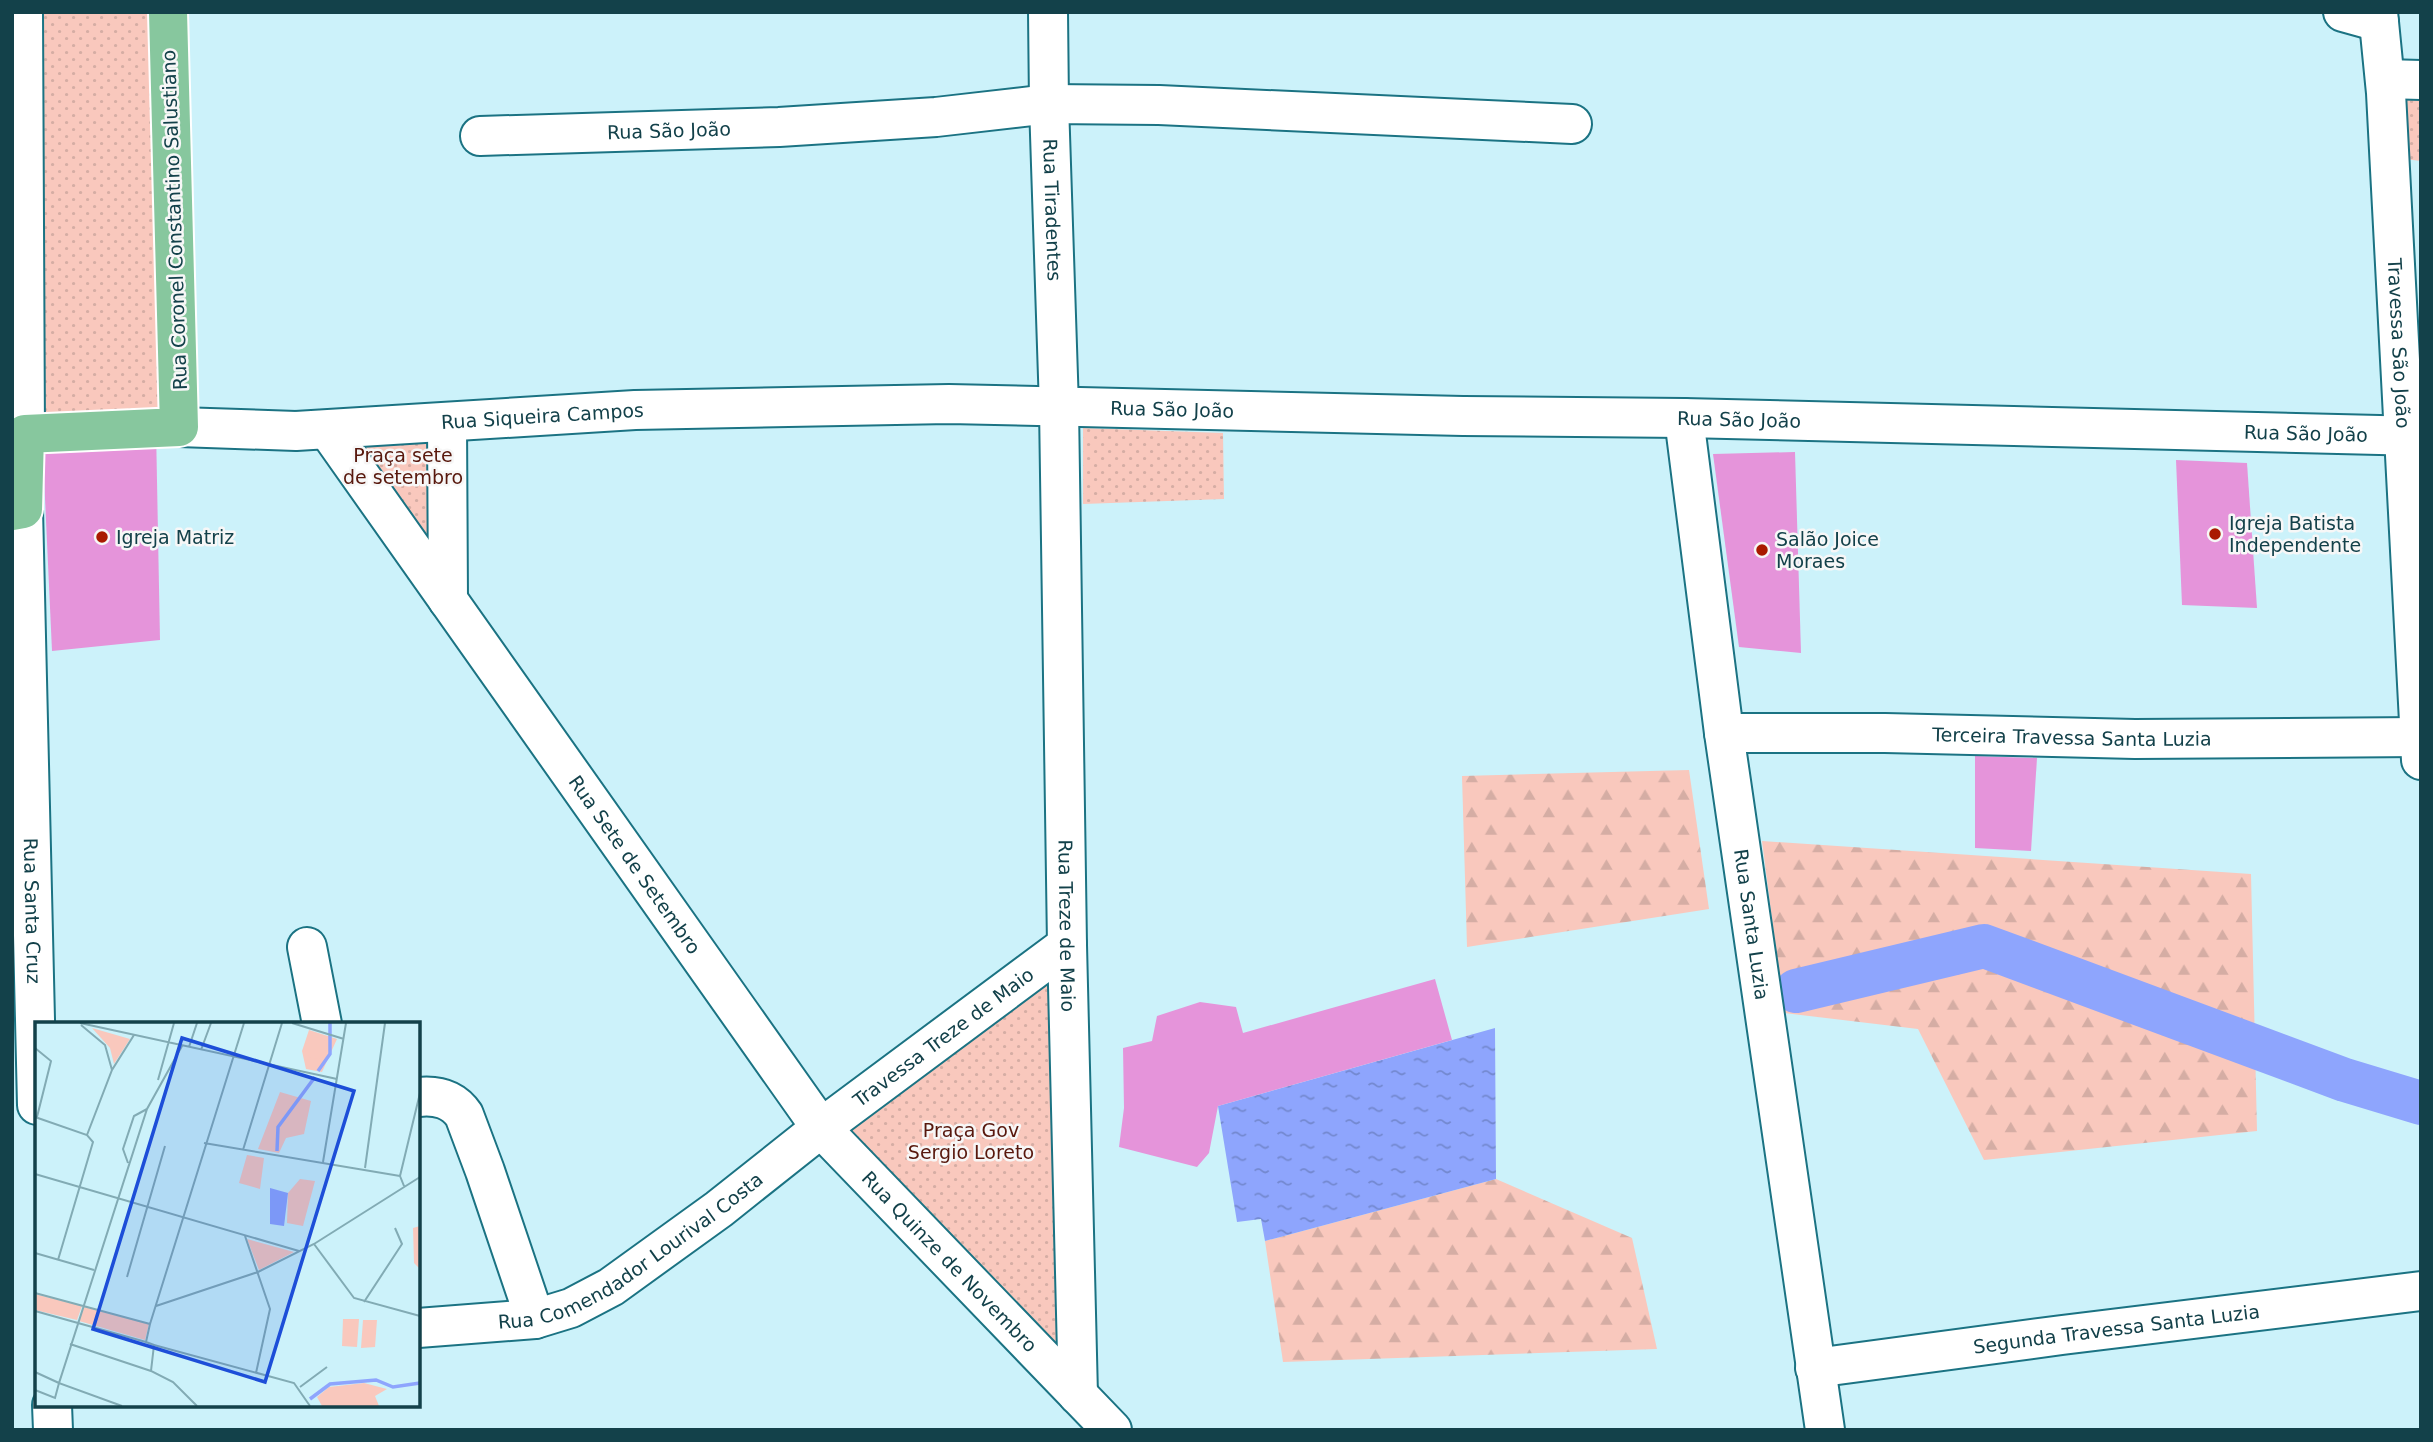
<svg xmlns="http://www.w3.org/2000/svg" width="2433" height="1442" font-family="'DejaVu Sans',sans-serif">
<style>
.grass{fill:url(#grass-dots)}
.forest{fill:url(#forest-firs)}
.water{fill:url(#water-ripples)}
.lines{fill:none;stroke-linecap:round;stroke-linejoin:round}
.canal{stroke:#8ea5fd;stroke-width:44}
.building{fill:#e594da}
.minor-casing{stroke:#1b7383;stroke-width:42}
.major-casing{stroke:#fff;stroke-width:42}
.minor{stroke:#fff;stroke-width:38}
.major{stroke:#87c79e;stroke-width:38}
.poi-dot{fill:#a91a00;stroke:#f7f7f7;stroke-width:2.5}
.labels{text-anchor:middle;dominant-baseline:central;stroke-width:5;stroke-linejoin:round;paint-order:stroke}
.street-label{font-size:19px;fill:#13414a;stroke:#f7f7f7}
.park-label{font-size:19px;fill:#58180d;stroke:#f7f7f7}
.poi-label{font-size:19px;fill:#13414a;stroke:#f7f7f7;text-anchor:start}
.inset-river{fill:none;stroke:#8ea5fd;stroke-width:3.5}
.inset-road{fill:none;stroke:#82abb4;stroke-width:2}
.view{fill:#1d4ed8;fill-opacity:0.15;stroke:#1d4ed8;stroke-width:3.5}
.inset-edge{fill:none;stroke:#13414a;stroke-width:3.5}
</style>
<defs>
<pattern id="grass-dots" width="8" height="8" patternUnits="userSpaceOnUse" patternTransform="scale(1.75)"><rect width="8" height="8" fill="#f9c8bd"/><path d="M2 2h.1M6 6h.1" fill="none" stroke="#d5ada4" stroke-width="1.8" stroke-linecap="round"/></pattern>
<pattern id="forest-firs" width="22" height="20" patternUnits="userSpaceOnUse" patternTransform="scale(1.75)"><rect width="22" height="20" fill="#f9c8bd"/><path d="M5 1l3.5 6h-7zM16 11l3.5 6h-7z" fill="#d5ada4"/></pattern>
<pattern id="water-ripples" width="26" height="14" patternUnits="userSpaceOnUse" patternTransform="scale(1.75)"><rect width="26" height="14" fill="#8ea5fd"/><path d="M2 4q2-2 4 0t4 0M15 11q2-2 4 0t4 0" fill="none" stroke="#7388cf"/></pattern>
</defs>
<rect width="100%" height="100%" fill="#ccf2fa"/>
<g class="grass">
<path d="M35,12H155L169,417L37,425Z"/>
<path d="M2398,90L2421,91V161L2404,159Z"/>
<path d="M1083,428L1223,433L1224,499L1083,504Z"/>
<path d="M434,434L437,566L345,438Z"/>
<path d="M1054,968L1064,1359L838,1132Z"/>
</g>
<g class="forest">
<path d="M1689,770L1709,909L1467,947L1462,776Z"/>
<path d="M1762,841L2251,874L2257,1131L1984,1160L1918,1029L1784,1013Z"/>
<path d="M1496,1179L1632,1238L1657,1349L1283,1362L1265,1241Z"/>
</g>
<path class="water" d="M1495,1028L1496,1179L1265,1241L1261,1219L1237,1222L1218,1106Z"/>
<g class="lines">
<path class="canal" d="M1796,991L1984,946L2345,1080L2421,1103"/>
</g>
<g class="building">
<path d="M156,428L160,640L52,651L42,433Z"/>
<path d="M1795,452L1801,653L1739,647L1713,454Z"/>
<path d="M2176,460L2247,463L2257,608L2182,605Z"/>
<path d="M1975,756L2037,758L2031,851L1975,848Z"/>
<path d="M1435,979L1452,1040L1218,1106L1209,1153L1197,1167L1119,1147L1124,1108L1123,1048L1152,1041L1157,1016L1200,1002L1236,1007L1243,1033Z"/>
</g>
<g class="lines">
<defs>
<g id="minor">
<path d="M23,12L25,434"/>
<path id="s1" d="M1048,12L1049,104L1059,407L1067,945L1078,1395"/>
<path d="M2343,12L2379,22"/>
<path id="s2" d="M2378,12L2386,93L2421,760"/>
<path d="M2385,79L2421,80"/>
<path id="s3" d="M480,136L779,127L936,117L1049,104L1159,105L1572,124"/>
<path id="s4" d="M1684,418L1724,733L1825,1430"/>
<path d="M447,422L448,600"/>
<path id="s5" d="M179,427L296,431L635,410L949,404L1463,416L1684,418L2421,436"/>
<path id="s6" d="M328,430L821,1128L1112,1430"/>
<path id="s7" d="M23,509L37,1105"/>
<path id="s8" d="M1724,733H1885L2135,739L2421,737"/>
<path d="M307,947L322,1024"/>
<path d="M418,1097C437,1095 453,1099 464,1115L485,1171L535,1319"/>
<path id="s9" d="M418,1328L535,1319L571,1308L611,1287L719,1209L821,1128L1067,945"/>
<path id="s10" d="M1815,1368L2062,1335L2421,1291"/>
<path d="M52,1405L53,1430"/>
</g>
<path id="major" d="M12,511L23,509L25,434L179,427L168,12"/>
</defs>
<use href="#minor" class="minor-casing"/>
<use href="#major" class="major-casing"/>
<use href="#minor" class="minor"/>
<use href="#major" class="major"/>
</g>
<g class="poi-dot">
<circle cx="2215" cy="534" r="7"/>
<circle cx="102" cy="537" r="7"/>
<circle cx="1762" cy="550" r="7"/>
</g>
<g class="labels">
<g class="street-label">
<text stroke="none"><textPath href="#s3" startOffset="189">Rua São João</textPath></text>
<text stroke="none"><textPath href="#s1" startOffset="198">Rua Tiradentes</textPath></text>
<text transform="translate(174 220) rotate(-92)">Rua Coronel Constantino Salustiano</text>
<text stroke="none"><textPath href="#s2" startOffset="332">Travessa São João</textPath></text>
<text stroke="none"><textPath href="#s5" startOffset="994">Rua São João</textPath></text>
<text stroke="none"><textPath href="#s5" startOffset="364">Rua Siqueira Campos</textPath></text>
<text stroke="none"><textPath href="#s5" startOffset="1561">Rua São João</textPath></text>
<text stroke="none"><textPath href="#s5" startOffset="2128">Rua São João</textPath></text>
<text stroke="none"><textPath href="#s8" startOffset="348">Terceira Travessa Santa Luzia</textPath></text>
<text stroke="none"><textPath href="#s6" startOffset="532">Rua Sete de Setembro</textPath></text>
<text stroke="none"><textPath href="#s7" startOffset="402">Rua Santa Cruz</textPath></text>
<text stroke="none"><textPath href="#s4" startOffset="511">Rua Santa Luzia</textPath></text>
<text stroke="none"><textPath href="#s1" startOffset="914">Rua Treze de Maio</textPath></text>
<text stroke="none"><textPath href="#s9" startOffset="616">Travessa Treze de Maio</textPath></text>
<text stroke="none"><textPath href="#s9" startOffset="233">Rua Comendador Lourival Costa</textPath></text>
<text stroke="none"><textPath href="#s6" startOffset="1040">Rua Quinze de Novembro</textPath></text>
<text stroke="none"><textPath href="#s10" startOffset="304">Segunda Travessa Santa Luzia</textPath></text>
</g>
<g class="park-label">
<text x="403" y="455">Praça sete<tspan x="403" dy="22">de setembro</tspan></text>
<text x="971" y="1130">Praça Gov<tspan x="971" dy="22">Sergio Loreto</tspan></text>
</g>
<g class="poi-label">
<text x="2229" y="523">Igreja Batista<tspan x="2229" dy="22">Independente</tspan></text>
<text x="116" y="537">Igreja Matriz</text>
<text x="1776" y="539">Salão Joice<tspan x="1776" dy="22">Moraes</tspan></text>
</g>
</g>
<g transform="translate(35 1022)">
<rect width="385" height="385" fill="#ccf2fa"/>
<path d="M57,6L95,17L79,42L75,26ZM274,8L302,17L287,50L271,47L267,29ZM385,204V247L379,241L378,206ZM212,217L259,230L224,248ZM0,272L47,284L42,298L0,288ZM49,285L114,302L110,318L44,299Z" fill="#f9c8bd"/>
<path d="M245,70L276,79L269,112L251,116L244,131L223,127ZM212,133L229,136L225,167L204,161ZM265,157L280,159L268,204L252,201L253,171ZM329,361L352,367L340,374L344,384H287L282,375L294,365Z" fill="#f9c8bd"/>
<path d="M270 26a11 11 0 1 1 22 0a11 11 0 1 1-22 0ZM308,297H324L322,325L307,324ZM328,298H342L340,325L326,326Z" fill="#f9c8bd"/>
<path d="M235,166L253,171L249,204L235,202Z" fill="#8ea5fd"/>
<path class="inset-river" d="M283,49L295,32V1M242,129L243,105L280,55M275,377L295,362L341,358L358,365L385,361"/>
<path class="inset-road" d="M45,1L302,57M257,1L309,17M46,3L70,23L77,48M154,25L162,1M0,26L16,39L2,95M166,28L176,1M123,58L139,1M0,95L52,113L58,120L23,238M52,113L77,48L99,13M169,121L365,154M208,128L247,1M288,140L311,1M93,141L88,127L99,94L112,87M330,146L350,1M0,152L264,229M369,164L365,154L385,71M210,214L235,287L221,351M279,222L319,276L385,294M0,231L59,248M92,255L130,124M0,271L115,302L111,320L119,323L116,349L138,360L162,384M329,280L367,222L360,206M121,284L223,250L279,222L385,155M0,289L111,320M115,302L209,1M35,322L116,349M119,323L259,361L275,384M0,350L24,361L112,87L147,24M265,365L292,345M0,368L20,376L24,361L87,384"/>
<path class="view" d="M147,16L319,69L230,360L58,307Z"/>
<rect width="385" height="385" class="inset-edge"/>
</g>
<rect width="2433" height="1442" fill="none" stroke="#13414a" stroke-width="28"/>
</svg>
